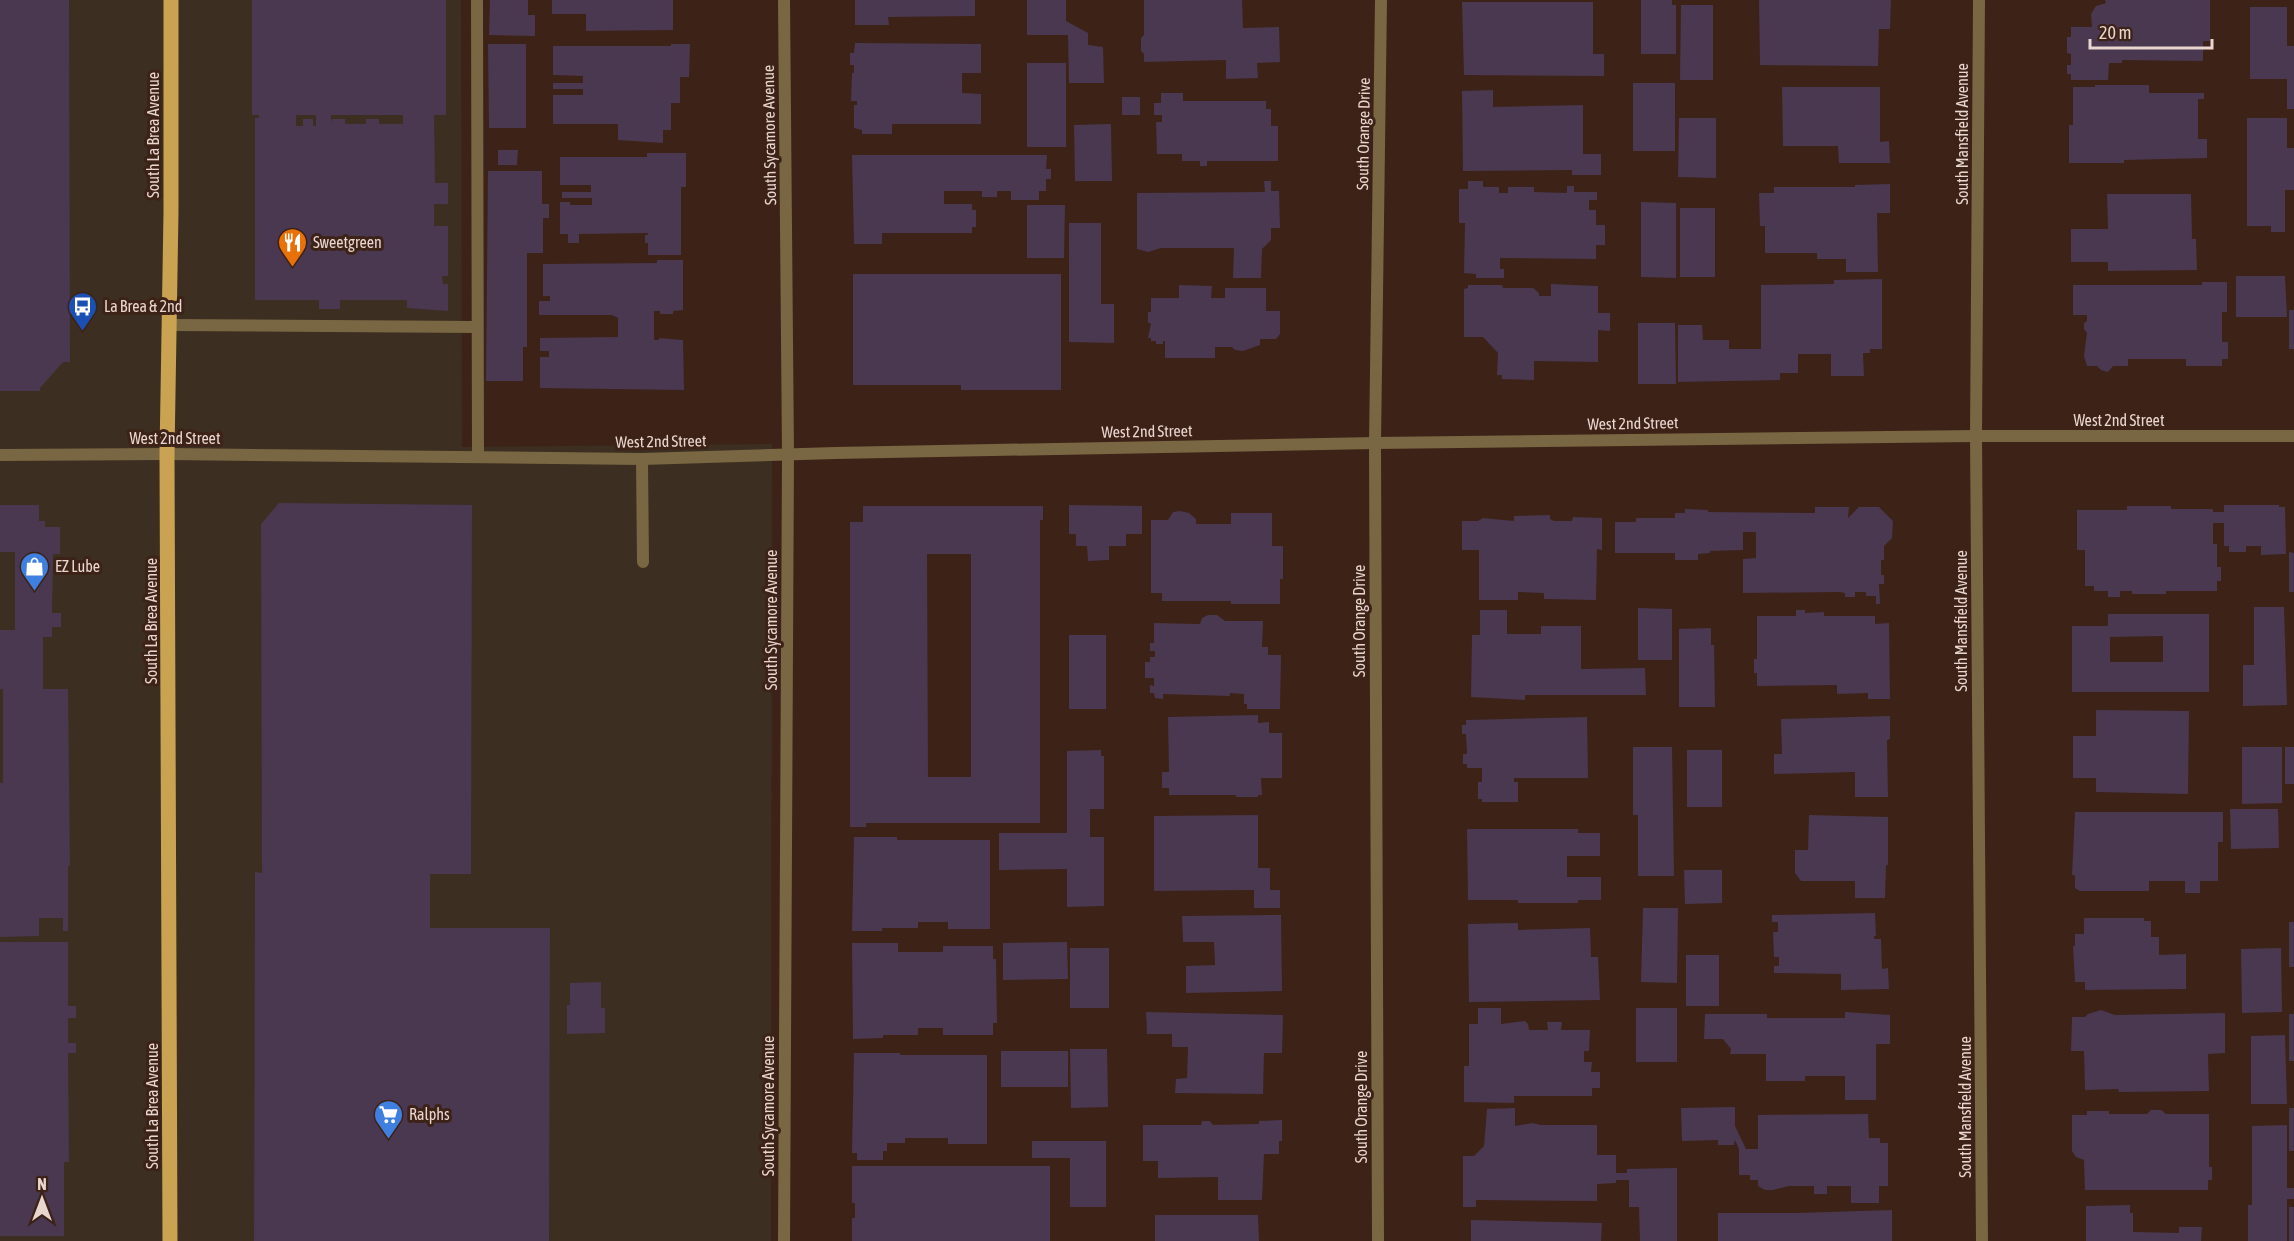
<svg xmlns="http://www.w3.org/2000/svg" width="2294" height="1241" font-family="'Asap Condensed',sans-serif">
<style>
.commercial{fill:#3c2e21}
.building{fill:#493850;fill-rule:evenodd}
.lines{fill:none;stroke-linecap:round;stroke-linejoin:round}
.lane{stroke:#796642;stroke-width:12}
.street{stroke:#796642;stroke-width:12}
.primary{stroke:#c9a252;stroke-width:15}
.labels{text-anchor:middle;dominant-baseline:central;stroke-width:6;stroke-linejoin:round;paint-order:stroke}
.street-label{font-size:16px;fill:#e9d6cf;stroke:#3d2217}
.poi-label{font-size:16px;fill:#e9d6cf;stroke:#3d2217;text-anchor:start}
</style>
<rect width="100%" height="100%" fill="#3d2217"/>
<path class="commercial" d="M0,0H461L462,447L772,444L771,1241H0Z"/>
<g class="building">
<path d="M0,0H69L70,362H63L40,388V391H0Z"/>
<path d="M252,0H446V115H434L435,183H448V204H434V226H448V276H442L443,284H448V311L407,308V300H340V309H319V300H255V118H259V115H252ZM296,115H316V126H313V119H303V126H296ZM331,115H403V124H379V119H366V124H345V119H332L331,124Z"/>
<path d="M490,0H528V15H535V36L489,35Z"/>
<path d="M552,0H673V30L586,31V14H552Z"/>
<path d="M855,0H975V16L888,17L889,25H855Z"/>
<path d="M1027,0H1066V21L1088,33V45L1103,47L1104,83H1069L1068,35H1027Z"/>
<path d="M1144,0H1242L1243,28L1279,27L1280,62L1257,63L1258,78L1226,79V60L1144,62V54L1141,51V38L1144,35Z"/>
<path d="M1641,0H1672V5H1676V54H1641Z"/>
<path d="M1759,0H1891L1890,29H1879L1878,66L1760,65Z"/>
<path d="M2105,0H2210V41H2203V61L2122,60V63H2109L2108,80H2071V74H2067V65H2071V54L2067,53V37H2071V27H2092L2091,14L2094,9L2096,6L2106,3Z"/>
<path d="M1462,2H1593V54H1604V76L1464,75Z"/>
<path d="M1681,5H1713V80H1680Z"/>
<path d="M2250,7H2287V46H2294V109H2287V79H2250Z"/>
<path d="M855,43L981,44V73H962V93L981,94V124H892V134H862V130L854,128V105H857V101H851L852,73H854V65H850V53H854Z"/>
<path d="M488,44H526V128H489Z"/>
<path d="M671,44H690L689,77H680V103H671V130H663V143L618,140V124H553V95H583V89H553V83H583V76L553,75V46H671Z"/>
<rect x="1027" y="63" width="39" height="84"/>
<rect x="1633" y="83" width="42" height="68"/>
<path d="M2095,85H2149V93H2204V99H2198V139H2207V158L2124,160V163H2069V125H2073V87H2095Z"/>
<path d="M1782,87H1880V142L1889,141L1890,163H1839L1838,146H1783Z"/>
<path d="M1493,90V107L1583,105V154H1601V175H1572V170L1463,171L1462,91Z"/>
<path d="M1161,93H1183V101H1266V109H1271V126H1278V161H1207V166H1200V161H1182V154H1157L1156,122H1162V115H1154V103H1161Z"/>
<rect x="1122" y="97" width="18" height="18"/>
<path d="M1679,118H1716V178L1678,177Z"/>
<path d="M2247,118H2287V148H2294V190H2285V232H2271V226H2247Z"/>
<path d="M1111,124L1112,181H1075L1074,125Z"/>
<path d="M498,150H518L517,165H498Z"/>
<path d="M647,153H686V187H681V255H648V243H645V235H648V233L579,234V243H568V234H560V202H570V205H592V198H562V192H591V185H560V157H647Z"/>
<path d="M852,155H1047L1046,169H1051V179H1046V191H1039V200H1011V191H997V197H982V191H944V204H972V210H976V227H972V233H882V244H854Z"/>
<path d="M488,171H542V204H549V218H543V253H527V347H523V381H486Z"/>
<path d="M1264,181H1271V191H1279L1280,228H1271V240L1262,249L1261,278H1233L1234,248H1161L1148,252L1137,249V193L1265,192Z"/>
<path d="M1468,181H1483V187H1499V193H1508V187H1534V192L1567,193V186H1574V192H1597V200H1589V210H1596V225H1605V245H1596V259L1500,258V269H1504V278H1476V274L1464,273L1465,223H1459V189H1468Z"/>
<path d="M1890,184V213H1877L1878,272H1846V259H1817V253H1765V226H1760L1759,193H1774V187H1855V185Z"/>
<path d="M2107,194H2191L2192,239H2196L2197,270L2108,271V262H2071V229H2108Z"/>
<path d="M1641,202L1676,203V278L1641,277Z"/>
<path d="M1027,205H1065L1064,258H1027Z"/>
<rect x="1680" y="208" width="35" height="69"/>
<path d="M1069,223H1101V304H1114V343L1069,342Z"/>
<path d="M657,260H683V310L673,311V314H660V311H654V340H659V338L683,340L684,390L540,388V357H549V351H540V338L618,337V318L612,315H539V301H550V296H543V264L657,263Z"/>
<path d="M853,274H1061V390H961V385H853Z"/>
<path d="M2236,276H2285L2287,317H2236Z"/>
<path d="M1882,279V349H1870V353H1863L1864,376H1831V354H1798V373H1780V380L1678,382V325H1702L1703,340H1729V349H1761V285L1834,284V280Z"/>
<path d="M2202,282H2227V312H2222V342H2228V359H2222V366H2186V359H2128V366H2113L2108,372L2101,370L2097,366H2087L2084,356L2087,333L2084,329V323L2087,321V315H2073V285H2202Z"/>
<path d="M1551,284L1598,286V313H1610V331L1598,330V362L1534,361V380L1502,379V375H1497L1498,353L1483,337H1464V289L1468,288V285H1502L1503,288H1533L1539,293V296H1551Z"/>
<path d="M1179,285L1212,286L1211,298H1225V288H1266V311H1280V334L1276,339H1260V345L1243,351L1235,350L1232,347H1215V358H1165V341H1163V344H1156V341H1151V338H1148L1151,323H1148V312H1151V298H1179Z"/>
<rect x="2289" y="310" width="5" height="39"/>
<path d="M1638,323H1675L1676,384H1638Z"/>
<path d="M279,503L472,505L471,874H430V928H550L549,1241H254L255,872L262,873L261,524Z"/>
<path d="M0,505H39V521H45V527H60V554H53L52,613H61V627H52V637H43V689H68L70,866H68V931H63V918H39V936L0,937V783H3V689H0V630H15V552H0Z"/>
<path d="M1069,505L1142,506V534H1126V546H1109V560L1088,561L1087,546H1076V534H1069Z"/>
<path d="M2224,505H2279V507H2285L2286,554L2261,555V546H2246V552H2229V546H2224V523H2213V544H2217V567H2221V581H2217V591H2166V594H2132V591H2120V597H2108V591H2094V586H2085V550H2077V510H2127V506H2171V509H2213V512H2224Z"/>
<path d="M863,506H1043V520H1040V823H866V827H850V522H863ZM927,554H971V777H928Z"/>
<path d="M1815,507H1849L1848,518L1859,507H1879L1893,521L1892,538L1884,546V560H1881V575H1884V584H1879L1880,604H1876V596H1866V592H1855V597H1845V593L1839,592L1743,593V559L1756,558V532H1743V550L1710,551V553L1698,554V560H1675V553H1615V522H1636V518H1675V513H1685V509L1708,510V512L1815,513Z"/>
<path d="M1180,511L1189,513L1196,519V524H1231V513H1272V546H1283V579H1280V604H1231V601H1162V593H1151V520H1168L1173,512Z"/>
<path d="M1550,515V519L1554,521H1572L1573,517L1602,518V550L1597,549L1596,600L1544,599V593L1518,592V600H1479V550H1462V521H1478L1483,518L1514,521V516Z"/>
<path d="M2289,552L2294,553V592H2289Z"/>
<path d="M2254,607H2284L2287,705L2243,706V665H2254Z"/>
<path d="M1638,608L1672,609V660H1638Z"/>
<path d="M1480,610H1507V634H1541V626H1581V669L1645,668L1646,695H1525V700L1471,697L1472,635H1480Z"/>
<path d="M1796,610H1805V613L1824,612V616H1875V624L1889,623L1890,699H1868V693L1837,694V685L1757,686V673H1754V659H1757V616H1796Z"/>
<path d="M2108,614H2209V692H2072V626H2108ZM2163,636V662H2110V637Z"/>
<path d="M1208,615H1217L1225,621H1263L1262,647H1268V655H1281L1280,709H1247V704H1244V694L1230,693V696L1163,694V699L1155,698L1154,693H1150V685L1154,686V678H1145V662H1150V657H1155V651H1150V643H1154V623L1200,624L1202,618Z"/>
<path d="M1711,628V645H1714L1715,707H1679V629Z"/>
<rect x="1069" y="635" width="37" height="74"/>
<path d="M2096,710L2189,711L2188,794L2096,792V778H2073V736H2096Z"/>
<path d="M1258,715V723L1269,722V733H1282V778H1261L1262,795H1258V797H1236V795H1169V788H1162V772H1169L1168,717Z"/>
<path d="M1890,716V739L1887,740L1888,797H1855V772L1774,774V754H1782L1781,719Z"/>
<path d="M1587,717L1588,778H1514V782H1518V802H1482V799H1478V782H1482V768H1467V764H1463V754H1467L1466,734H1462V725H1466V720Z"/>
<path d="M1633,747H1672L1674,876H1638V815H1633Z"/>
<path d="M2242,747H2282V803L2242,804Z"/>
<rect x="2285" y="747" width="9" height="37"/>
<path d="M1101,750V756H1104V809H1090V837H1104V906L1067,907V869L999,870V833H1067V751Z"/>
<rect x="1687" y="750" width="35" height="57"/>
<path d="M2230,809H2278L2279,848L2231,849Z"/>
<path d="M2075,812H2223V842H2218V881H2200V893H2185V881H2149V891H2080L2075,888V875H2072Z"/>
<path d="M1258,815V868H1270V890H1280V908H1254V890L1154,891V816Z"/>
<path d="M1809,815L1888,817V865H1886L1885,898H1855V881H1801L1795,873V850H1808Z"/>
<path d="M1467,829H1578V833H1600V856H1567V877H1601V900H1578V903H1518V900H1468Z"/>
<path d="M854,837H897V840H990V929H948V922H918V928H882V931H852Z"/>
<path d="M1684,870H1722V903L1685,904Z"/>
<path d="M1643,908H1678L1677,983L1641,982Z"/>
<path d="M1875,913L1876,936H1874V939H1881L1882,969L1888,968L1889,989L1841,990V974L1774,973V966H1779V957H1774L1773,932H1778V922H1772V915Z"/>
<path d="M1281,915L1282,991L1186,993V966L1215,965L1214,942H1183L1182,916Z"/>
<path d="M2084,918H2144V921H2151V937H2159V955L2186,954V989L2085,990V982H2075L2073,946H2075V934H2084Z"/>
<rect x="2289" y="922" width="5" height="45"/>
<path d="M1518,923V930L1590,928L1591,957H1598L1600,1000L1469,1002L1468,924Z"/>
<path d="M0,942H68V1006H76V1018H68V1043H76V1053H68L69,1162H64V1236H0Z"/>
<path d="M1067,942L1068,979L1003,980V943Z"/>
<path d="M852,943H898V952H943V946H993V959H996L997,1023H993V1035H943V1028H918V1035H883V1038L853,1039Z"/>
<rect x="1070" y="948" width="39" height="60"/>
<path d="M2281,948L2282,1012L2242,1013L2241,949Z"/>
<rect x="1686" y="955" width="33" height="51"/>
<path d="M601,982V1008H605V1033L567,1034V1005H570V983Z"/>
<path d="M1478,1008H1501V1024L1525,1021L1528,1024L1529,1030H1548L1547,1022H1562L1561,1030H1590L1589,1051H1584V1062H1592L1591,1072H1600V1088H1592V1096H1514V1103L1464,1102V1066H1469V1024H1478Z"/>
<rect x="1636" y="1008" width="41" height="54"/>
<path d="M2101,1010L2115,1015L2225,1013V1053L2208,1054L2209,1091L2119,1092L2118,1089L2085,1090L2084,1051H2071L2072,1017H2085L2088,1014Z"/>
<path d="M1146,1012L1283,1015L1282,1053H1264L1263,1094L1175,1093L1176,1079L1187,1078L1188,1047H1172V1034H1147Z"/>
<path d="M1845,1012L1890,1015V1044H1876V1100H1845V1076H1805V1081H1766V1054H1730L1731,1049L1723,1039H1704L1705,1014H1767V1018H1845Z"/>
<rect x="2289" y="1014" width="5" height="47"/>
<path d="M2285,1035L2287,1104H2251V1036Z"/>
<path d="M1070,1049H1107L1108,1107L1071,1108Z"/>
<rect x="1001" y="1051" width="67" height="36"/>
<path d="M854,1053H900V1055H987V1144H948V1138H905V1143H887V1151H883V1160H857V1153H852Z"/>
<path d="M1735,1107V1126L1746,1149H1758V1115L1868,1114L1869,1138H1880V1143H1888V1186H1879V1203H1851V1186H1827V1194H1814V1186H1789L1773,1190H1765L1758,1186V1180H1750V1175H1739V1149L1735,1140L1734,1145H1718V1140L1682,1141L1681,1108Z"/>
<path d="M1515,1108V1126L1532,1123L1541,1125H1597V1155H1616V1173H1627V1169L1677,1168V1241H1640L1639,1207H1629V1180H1616V1183L1597,1184V1201L1476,1200V1207H1463V1156H1474L1484,1146L1487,1109Z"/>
<rect x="2289" y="1108" width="5" height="43"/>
<path d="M2151,1110H2161L2166,1114H2209V1167H2212V1180H2208V1190H2085L2084,1160L2076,1157L2072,1151V1115H2087V1111H2109V1114H2147Z"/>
<path d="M1282,1120V1141H1279V1154H1264L1262,1200H1218V1177L1158,1178V1161H1143V1125H1201L1202,1121H1210L1213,1125L1259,1124V1121Z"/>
<path d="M2287,1125V1188H2294V1199H2287V1241H2248V1205H2252V1126Z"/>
<path d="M1032,1141H1106V1207H1070V1158H1032Z"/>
<path d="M852,1166H1050V1241H852V1218H855V1203H852Z"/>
<path d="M2130,1205V1213H2133V1232L2179,1233V1227H2202L2201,1241H2086V1206Z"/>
<rect x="2289" y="1207" width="5" height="34"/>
<path d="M1892,1210V1241H1718V1213H1799Z"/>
<path d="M1155,1215H1258L1259,1241H1155Z"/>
<path d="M1471,1220L1602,1223L1601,1241H1471Z"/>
</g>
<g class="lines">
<g class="lane">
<path d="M477,0L478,456"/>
<path d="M170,325L477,327"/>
<path d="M642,459L643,562"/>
</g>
<g class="street">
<path d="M784,0L788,454L784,1241"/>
<path d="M1979,0L1976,436L1982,1241"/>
<path d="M0,455L167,454L642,459L835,453L1375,443L1976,436H2294"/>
<path d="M1378,1241L1375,443L1381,0"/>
</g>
<path class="primary" d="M170,1241L167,454L171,212V0"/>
</g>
<defs>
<symbol id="restaurant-pin" viewBox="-11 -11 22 30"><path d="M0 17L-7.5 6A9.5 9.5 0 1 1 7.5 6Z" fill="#e8710a" stroke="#3d2217"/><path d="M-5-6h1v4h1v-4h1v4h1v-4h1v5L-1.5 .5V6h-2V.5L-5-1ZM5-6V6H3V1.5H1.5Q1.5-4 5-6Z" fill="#fff"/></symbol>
<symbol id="bus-pin" viewBox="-11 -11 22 30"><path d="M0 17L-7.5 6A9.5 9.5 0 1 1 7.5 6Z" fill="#1a4fb4" stroke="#3d2217"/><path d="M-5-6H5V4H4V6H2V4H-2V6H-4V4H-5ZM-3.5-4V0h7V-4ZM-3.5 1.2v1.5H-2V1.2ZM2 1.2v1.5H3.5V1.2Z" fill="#fff"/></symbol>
<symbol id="shop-pin" viewBox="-11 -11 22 30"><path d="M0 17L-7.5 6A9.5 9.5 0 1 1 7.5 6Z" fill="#3f7fe0" stroke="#3d2217"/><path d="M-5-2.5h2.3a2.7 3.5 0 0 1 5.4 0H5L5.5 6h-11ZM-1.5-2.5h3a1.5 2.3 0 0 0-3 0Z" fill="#fff"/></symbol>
<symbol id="supermarket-pin" viewBox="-11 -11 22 30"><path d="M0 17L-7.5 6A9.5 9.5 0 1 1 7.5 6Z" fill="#3f7fe0" stroke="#3d2217"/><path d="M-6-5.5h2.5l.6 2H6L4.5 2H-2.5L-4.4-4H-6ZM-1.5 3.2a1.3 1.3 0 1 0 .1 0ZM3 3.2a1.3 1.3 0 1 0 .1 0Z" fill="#fff"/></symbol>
</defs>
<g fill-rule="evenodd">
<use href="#restaurant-pin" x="276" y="226" width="33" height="45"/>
<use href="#bus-pin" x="66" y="290" width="33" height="45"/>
<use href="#shop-pin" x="18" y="550" width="33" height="45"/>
<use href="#supermarket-pin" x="372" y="1098" width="33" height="45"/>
</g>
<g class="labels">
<g class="street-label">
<text transform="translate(1363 134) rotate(-89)">South Orange Drive</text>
<text transform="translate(1962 134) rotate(-90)">South Mansfield Avenue</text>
<text transform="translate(153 135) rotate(-90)">South La Brea Avenue</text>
<text transform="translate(769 135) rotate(-91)">South Sycamore Avenue</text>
<text x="2119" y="420">West 2nd Street</text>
<text transform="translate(1633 423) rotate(-1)">West 2nd Street</text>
<text transform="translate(1147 431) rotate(-1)">West 2nd Street</text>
<text x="175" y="438">West 2nd Street</text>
<text transform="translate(661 441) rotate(-1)">West 2nd Street</text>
<text transform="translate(771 620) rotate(-90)">South Sycamore Avenue</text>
<text transform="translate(151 621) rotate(-90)">South La Brea Avenue</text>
<text transform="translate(1359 621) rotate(-90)">South Orange Drive</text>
<text transform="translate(1961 621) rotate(-90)">South Mansfield Avenue</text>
<text transform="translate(152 1106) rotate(-90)">South La Brea Avenue</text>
<text transform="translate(768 1106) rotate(-90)">South Sycamore Avenue</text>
<text transform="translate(1361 1107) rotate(-90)">South Orange Drive</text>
<text transform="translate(1965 1107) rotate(-90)">South Mansfield Avenue</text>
</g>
<g class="poi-label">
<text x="313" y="242">Sweetgreen</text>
<text x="104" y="306">La Brea &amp; 2nd</text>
<text x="55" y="566">EZ Lube</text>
<text x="409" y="1114">Ralphs</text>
</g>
</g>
<g transform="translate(42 1199)" stroke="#3d2217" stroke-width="4.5" paint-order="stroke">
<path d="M0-4.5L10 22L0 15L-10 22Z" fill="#e9d6cf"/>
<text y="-9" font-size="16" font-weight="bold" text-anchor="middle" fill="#e9d6cf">N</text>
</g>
<path d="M2090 39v9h122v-9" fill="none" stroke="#e9d6cf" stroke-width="3"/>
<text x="2099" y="39" font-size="18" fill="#e9d6cf" stroke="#3d2217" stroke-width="4.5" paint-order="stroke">20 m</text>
</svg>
